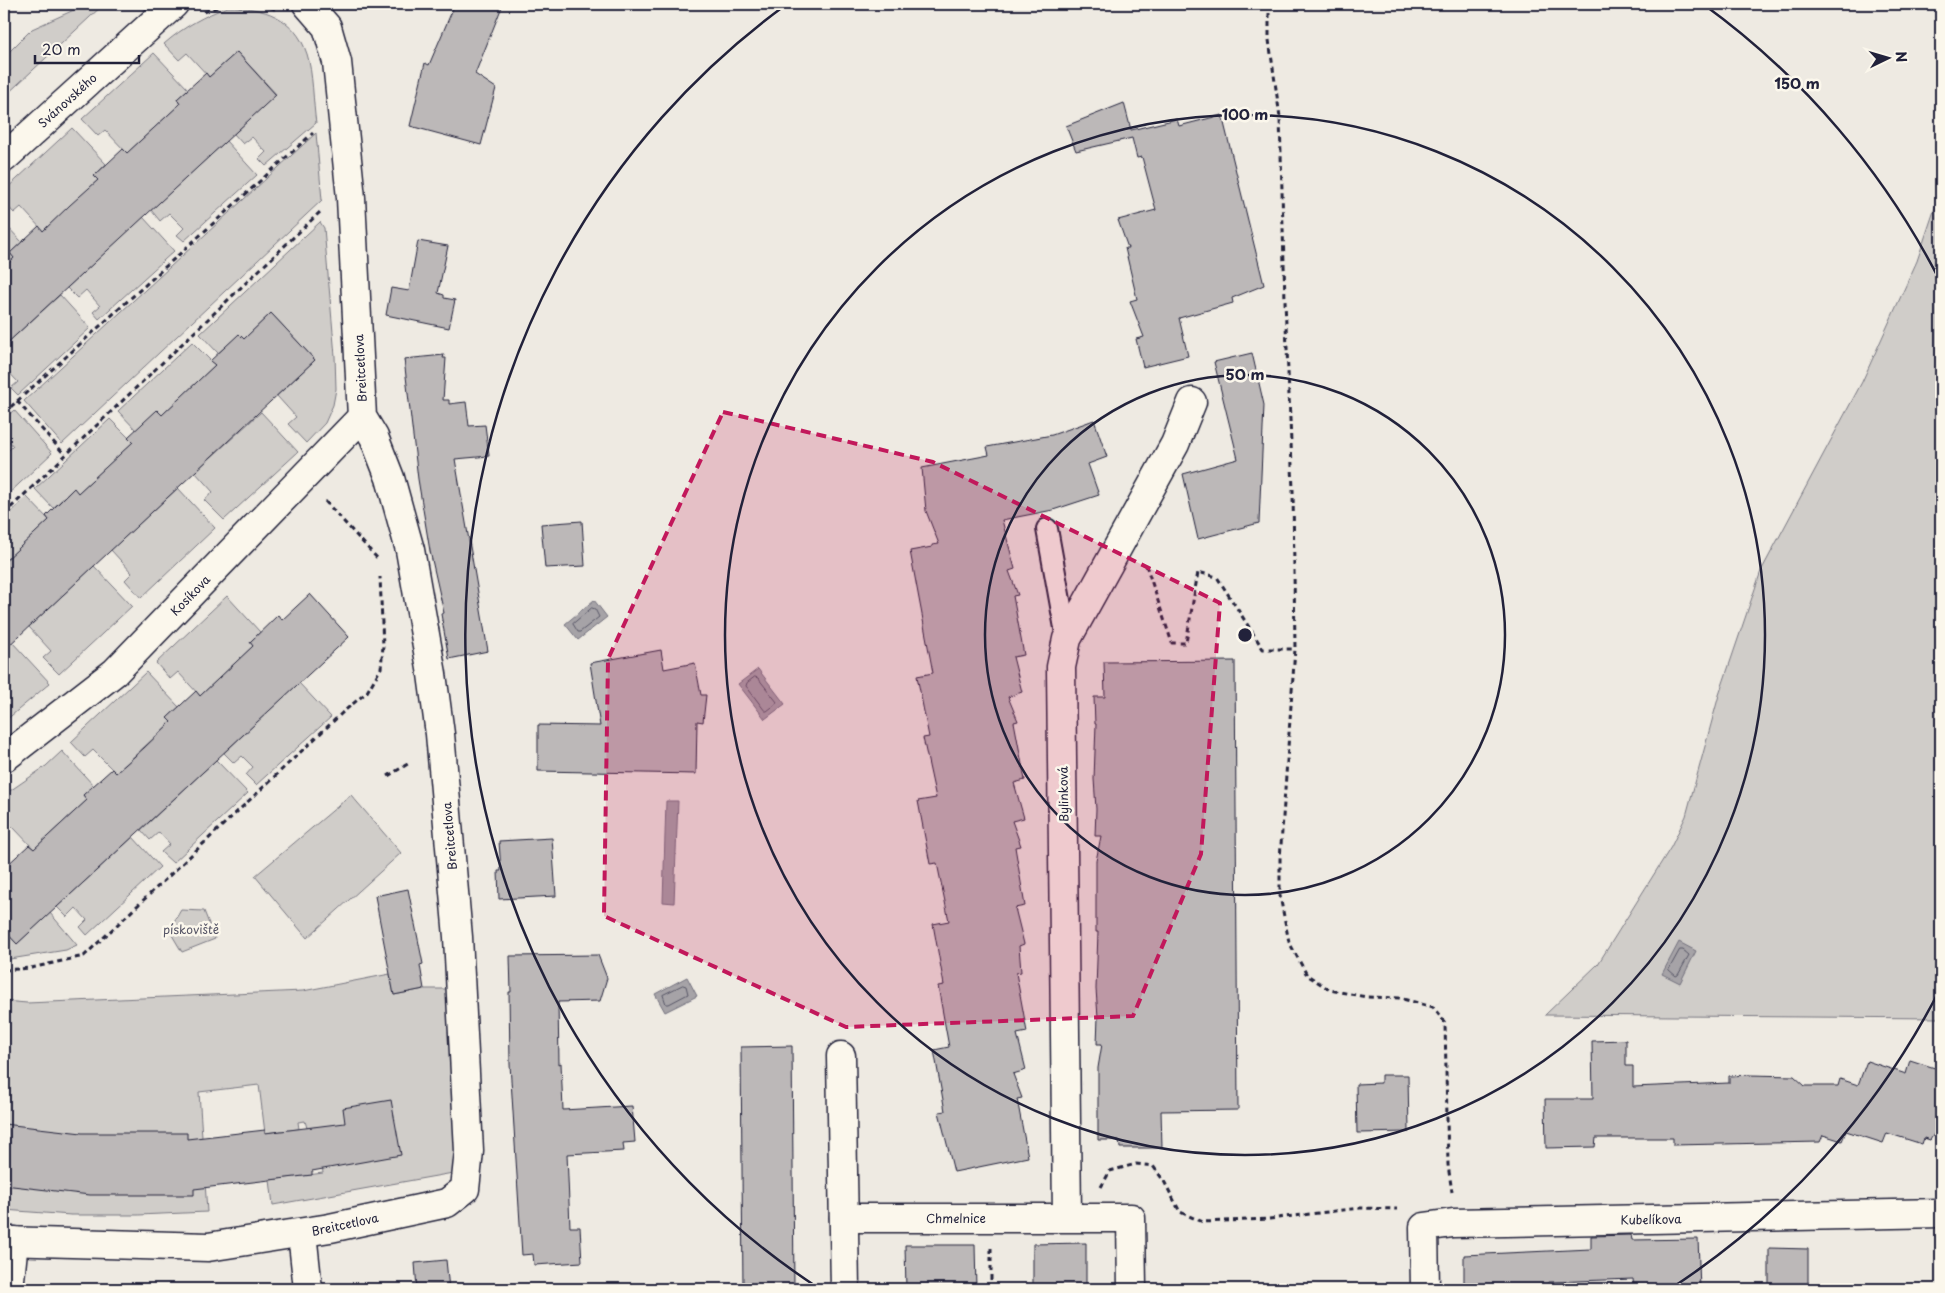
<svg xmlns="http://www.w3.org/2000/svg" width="1945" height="1293" font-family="'Playpen Sans',sans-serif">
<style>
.green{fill:#d0cdc9;stroke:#797882}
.water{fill:#a6a3a7;stroke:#716f7c}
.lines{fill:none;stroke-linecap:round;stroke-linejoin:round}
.shore{stroke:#575666;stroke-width:1}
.building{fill:#bcb8b8;stroke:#22223b}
.lane-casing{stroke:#22223b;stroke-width:24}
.street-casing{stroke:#22223b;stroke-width:31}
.path{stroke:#22223b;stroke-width:3;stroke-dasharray:5 4;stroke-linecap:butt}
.lane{stroke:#fbf7ec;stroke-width:20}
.street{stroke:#fbf7ec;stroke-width:28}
.marked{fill:#c2185b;fill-opacity:0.2;stroke:#c2185b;stroke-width:4;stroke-dasharray:10 6;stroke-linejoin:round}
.ring{fill:none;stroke:#22223b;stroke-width:2.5}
.labels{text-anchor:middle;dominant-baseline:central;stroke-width:5;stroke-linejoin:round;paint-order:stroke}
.street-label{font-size:12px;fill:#22223b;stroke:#fbf7ec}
.park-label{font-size:12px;fill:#565566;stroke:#fbf7ec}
.centre{fill:#22223b;stroke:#fbf7ec;stroke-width:2.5}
.ring-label{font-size:15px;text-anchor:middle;font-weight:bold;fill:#22223b;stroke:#fbf7ec;stroke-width:5;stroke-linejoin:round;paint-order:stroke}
</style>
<rect width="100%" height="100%" fill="#eeeae2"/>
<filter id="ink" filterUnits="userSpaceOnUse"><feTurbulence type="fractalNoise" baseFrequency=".02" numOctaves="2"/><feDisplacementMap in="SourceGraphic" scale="10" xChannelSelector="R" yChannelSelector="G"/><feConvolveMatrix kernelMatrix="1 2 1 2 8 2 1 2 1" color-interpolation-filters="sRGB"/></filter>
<g filter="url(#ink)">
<g class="green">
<path d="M87,4H104L4,97V57L32,29Z"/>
<path d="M228,7C263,7 295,17 307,54C313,72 313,103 316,123L266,166L259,159L266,152L252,137L243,144L234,134L276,94L237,52L209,77L187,53L179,60L164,44C182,28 205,15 228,7Z"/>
<path d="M154,53L188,89L177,99L180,104L127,153L105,130L98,136L82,119Z"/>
<path d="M72,128L106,164L94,176L98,180L43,231L21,207L14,213L4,202V191Z"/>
<path d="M316,133L322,200L62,444L24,401Z"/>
<path d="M226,141L257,175L184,241L177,235L184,228L169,213L160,221L151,210Z"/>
<path d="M1941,190V1018L1545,1015L1598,964L1671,847L1686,816L1719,695L1761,571L1862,382L1917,261Z"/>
<path d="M143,217L174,251L99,319L93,312L100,306L86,290L77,298L67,288Z"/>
<path d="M320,222L324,228L335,356L336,389L333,405L325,423L306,443L288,424L296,417L277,396L315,360L271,313L244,339L239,335L218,353L200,334Z"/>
<path d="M4,223L22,242L10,253L14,258L4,267Z"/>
<path d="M60,295L90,328L18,395L11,388L18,382L4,367V346Z"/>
<path d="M192,342L215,365L162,415L136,430L118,411Z"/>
<path d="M14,410L52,453L4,498V455L13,446L4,435V419Z"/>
<path d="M261,412L298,452L224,520L204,500L213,492L195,472Z"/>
<path d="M110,419L133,442L78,493L73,489L53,508L35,489Z"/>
<path d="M178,488L215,528L141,598L125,580L132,573L111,550Z"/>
<path d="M27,497L49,520L4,562V519Z"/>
<path d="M94,566L132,606L59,674L43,658L51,651L29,627Z"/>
<path d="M227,596L260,632L250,642L253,646L200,696L178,672L170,679L156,663Z"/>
<path d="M12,642L50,683L5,721L4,650Z"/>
<path d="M146,672L179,707L167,718L171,722L116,773L93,750L85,757L71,742Z"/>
<path d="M299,683L331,717L256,785L246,775L253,767L242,756L234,763L224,753Z"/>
<path d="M62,751L94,786L83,795L87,800L34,849L12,826L4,833V795L46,766Z"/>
<path d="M216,760L248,793L173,863L161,852L170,844L159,832L150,840L141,830Z"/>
<path d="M351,795L401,853L307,938L255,876Z"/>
<path d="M133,837L160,867L87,935L80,927L87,920L76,908L67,917L57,907Z"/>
<path d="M181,910L204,911L215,939L182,952L169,930Z"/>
<path d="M50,913L77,945L66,950L4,960V930L17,944Z"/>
<path d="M390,974L394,995L424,989H448L458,1167L453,1173L273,1205L270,1180L323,1173L317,1127L307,1128L305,1121L298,1122L299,1129L265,1133L259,1085L199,1092L207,1212L138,1215H71L4,1210V1001L27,1003L303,991Z"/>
</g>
<g class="water">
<path d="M594,600L607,617L578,640L565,624Z"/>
<path d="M758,669L785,704L765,719L738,684Z"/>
<path d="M666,801H678L674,903L663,902Z"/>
<path d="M1679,942L1696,951L1680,983L1662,974Z"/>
<path d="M687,977L697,996L665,1012L655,994Z"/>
</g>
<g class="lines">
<g class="shore">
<path d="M592,608L595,609L599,617L580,632H578L573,624Z"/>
<path d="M755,677L758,678L777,702L776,704L767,711H765L746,686L747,683Z"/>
<path d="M1680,950H1683L1689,955L1678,975L1676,976L1669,970Z"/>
<path d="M683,985L686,986L688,994L669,1004H666L663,995Z"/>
</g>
</g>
<g class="building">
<path d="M455,4H503L475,74L496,88L481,145L410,126L425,63L429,65Z"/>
<path d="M237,52L276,95L4,346V267L14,258L10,253L39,226L43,231L70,205L98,180L94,176L123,149L127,153L180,104L177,99L206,73L209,77Z"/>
<path d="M1124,103L1131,130L1177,119L1179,126L1222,115L1264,285L1232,298L1233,303L1179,318L1188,356L1143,367L1136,339L1144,337L1130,301L1137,299L1125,248H1128L1118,220L1156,210L1142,157L1137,158L1132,138L1076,151L1066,126Z"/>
<path d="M418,241L448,246L438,293L444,295V298L455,300L449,328L386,315L391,288L409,291Z"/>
<path d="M271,313L315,360L4,650V562L49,520L46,516L74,488L78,493L133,442L128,437L157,410L162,415L215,365L210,361L239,334L244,339Z"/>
<path d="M1252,353L1264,405L1259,523L1198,539L1183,474L1238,459L1214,362Z"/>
<path d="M444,355L443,358H446L443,400H449V404L466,402L469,426L485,425L489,456L455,459L488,651L449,659L441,614L444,613L430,551L418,479L404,359Z"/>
<path d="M1094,420L1107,457L1088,464L1099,495L1053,510L1002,520L1015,569L1009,571L1018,595L1013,596L1024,655L1013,657L1022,692L1008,697L1018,721L1014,722L1025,780L1014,783L1024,818L1012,821L1021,846L1015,847L1025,906L1015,908L1024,944L1019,946L1021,972L1016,973L1027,1032L1017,1034L1026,1070L1013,1074L1022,1098L1017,1099L1028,1157L954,1172L939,1112L945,1111L934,1050L949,1047L938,986L944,985L933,924L949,921L937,863L930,864L918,801L936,798L923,738L929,737L917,676L933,673L910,551L932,547V545L939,544L926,511L922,468L989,455L987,447L1052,435Z"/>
<path d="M582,521L585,566L545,568L541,524Z"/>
<path d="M310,594L349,637L17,944L4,930V868L29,845L34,849L87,800L83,795L112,769L116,773L144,748L171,722L167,718L196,691L200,696L253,646L250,642L278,615L282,620Z"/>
<path d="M661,650L664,669L695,663L701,695H706L703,722L697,721L696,774L538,771V725L600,726L590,663Z"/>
<path d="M1235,661L1238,1110L1161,1111L1162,1148H1120L1119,1140H1098V1068L1102,1044H1097L1098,1017L1096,989L1098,932H1096V861L1101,836H1095L1096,809L1094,779L1096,724H1095L1094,697H1105L1104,662Z"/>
<path d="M552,838L556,896L499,899L498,871H501L499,841Z"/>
<path d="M408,889L423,964L420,965L424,989L394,995L375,896Z"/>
<path d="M598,955L607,978L600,1001L558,1002L559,1064L561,1063L563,1110L632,1106L635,1142L623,1143L624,1151L567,1154L570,1227H580L582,1262L534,1265L533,1254L522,1255L510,1064L509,992H511L510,956Z"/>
<path d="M1626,1040V1066H1633V1087L1729,1083V1076L1750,1075L1794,1076L1805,1086H1838L1840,1079L1858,1085L1867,1061L1906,1074L1910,1060L1941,1070V1124L1930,1140L1924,1138L1922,1144L1887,1133L1883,1143L1846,1131L1842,1141L1823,1135L1820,1142L1673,1145V1138H1596L1595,1147L1546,1148L1545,1099H1593L1592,1041Z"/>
<path d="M792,1046L794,1289H743L741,1047Z"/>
<path d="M1381,1075H1408L1409,1132L1357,1133L1356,1084L1381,1083Z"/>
<path d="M391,1100L401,1155L312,1171V1175L194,1189V1195H90L4,1185V1124L82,1133H187V1139L265,1130V1133L345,1123L343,1108Z"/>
<path d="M1631,1235L1632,1240L1698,1239L1700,1289H1634L1633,1279L1548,1282V1289H1464V1255L1591,1249V1236Z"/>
<path d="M1086,1243V1289H1033V1244Z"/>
<path d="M905,1245H975L976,1289H906Z"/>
<path d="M1769,1248L1808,1249V1289H1769Z"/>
<path d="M446,1260L449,1289H417L415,1263Z"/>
</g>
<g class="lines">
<defs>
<path id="lane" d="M1047,529L1067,639"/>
<g id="street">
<path d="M4,158L174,4"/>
<path d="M4,758L115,672L362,417"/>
<path d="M841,1056L845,1289"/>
<path d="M1067,1217L1061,667L1067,639L1175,444L1192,402"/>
<path d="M844,1218H1131L1132,1289"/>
<path d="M302,1233L308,1289"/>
<path d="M4,1241L208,1247L330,1228L447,1203L465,1189L469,1151L458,937L440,734L432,674L410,550L390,478L374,437L362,417L351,198L337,62L327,27L307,4"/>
<path d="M9,1289L14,1241"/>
<path d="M1425,1289L1424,1227L1453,1223L1941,1213"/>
</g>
</defs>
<use href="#lane" class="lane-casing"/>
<use href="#street" class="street-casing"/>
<g class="path">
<path d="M262,4L275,9"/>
<path d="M1269,4V40L1280,117L1285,301L1293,490L1295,649L1280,859V896L1289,942L1307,975L1330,990L1366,997L1399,998L1433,1007L1445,1023L1448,1165L1452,1192"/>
<path d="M204,12L226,4"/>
<path d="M17,401L65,455"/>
<path d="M4,413L313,133"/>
<path d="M325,501L378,559"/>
<path d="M4,514L320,212"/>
<path d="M1146,565L1172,643H1186L1198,572L1217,577L1263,649H1295"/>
<path d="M388,776L411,762"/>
<path d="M4,970L31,968L84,956L342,713L367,692L381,668L383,646L380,577"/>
<path d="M1101,1187L1110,1171L1136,1164L1153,1166L1164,1181L1180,1212L1203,1222L1269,1219L1360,1208L1397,1209"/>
<path d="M991,1248V1289"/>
</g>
<use href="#lane" class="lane"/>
<use href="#street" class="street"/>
</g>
</g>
<path class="marked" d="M723,412L933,462L1220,603L1201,854L1133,1016L846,1027L604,916L608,659Z"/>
<g class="ring">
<circle cx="1245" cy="635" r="260"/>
<circle cx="1245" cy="635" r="520"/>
<path d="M1940 989A780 780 0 0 1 1670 1289M820 1289A780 780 0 0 1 787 4M1703 4A780 780 0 0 1 1940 281"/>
</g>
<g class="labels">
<g class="street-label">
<text transform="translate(67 100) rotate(-42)">Svánovského</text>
<text transform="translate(360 368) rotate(-93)">Breitcetlova</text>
<text transform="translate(190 595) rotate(-46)">Kosíkova</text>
<text transform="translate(1063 794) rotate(-91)">Bylinková</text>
<text transform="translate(449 836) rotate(-95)">Breitcetlova</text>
<text x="956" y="1218">Chmelnice</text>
<text transform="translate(1651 1219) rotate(-1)">Kubelíkova</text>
<text transform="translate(345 1224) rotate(-12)">Breitcetlova</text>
</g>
<g class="park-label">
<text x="191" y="929">pískoviště</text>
</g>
</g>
<circle cx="1245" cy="635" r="8" class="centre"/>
<g class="ring-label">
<text x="1797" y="89">150 m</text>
<text x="1245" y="120">100 m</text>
<text x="1245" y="380">50 m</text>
</g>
<rect width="1945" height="1293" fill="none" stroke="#fbf7ec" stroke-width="20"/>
<rect x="10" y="10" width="1925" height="1273" fill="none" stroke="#22223b" stroke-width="2" filter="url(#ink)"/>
<g transform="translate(1888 58) rotate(85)" stroke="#fbf7ec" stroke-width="4" paint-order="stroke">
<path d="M0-4L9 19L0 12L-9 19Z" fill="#22223b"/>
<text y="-8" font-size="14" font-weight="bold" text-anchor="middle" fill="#22223b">N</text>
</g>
<path d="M35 55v8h104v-8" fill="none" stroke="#22223b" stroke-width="2.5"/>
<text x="42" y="55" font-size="15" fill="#22223b" stroke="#fbf7ec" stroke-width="4" paint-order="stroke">20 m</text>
</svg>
